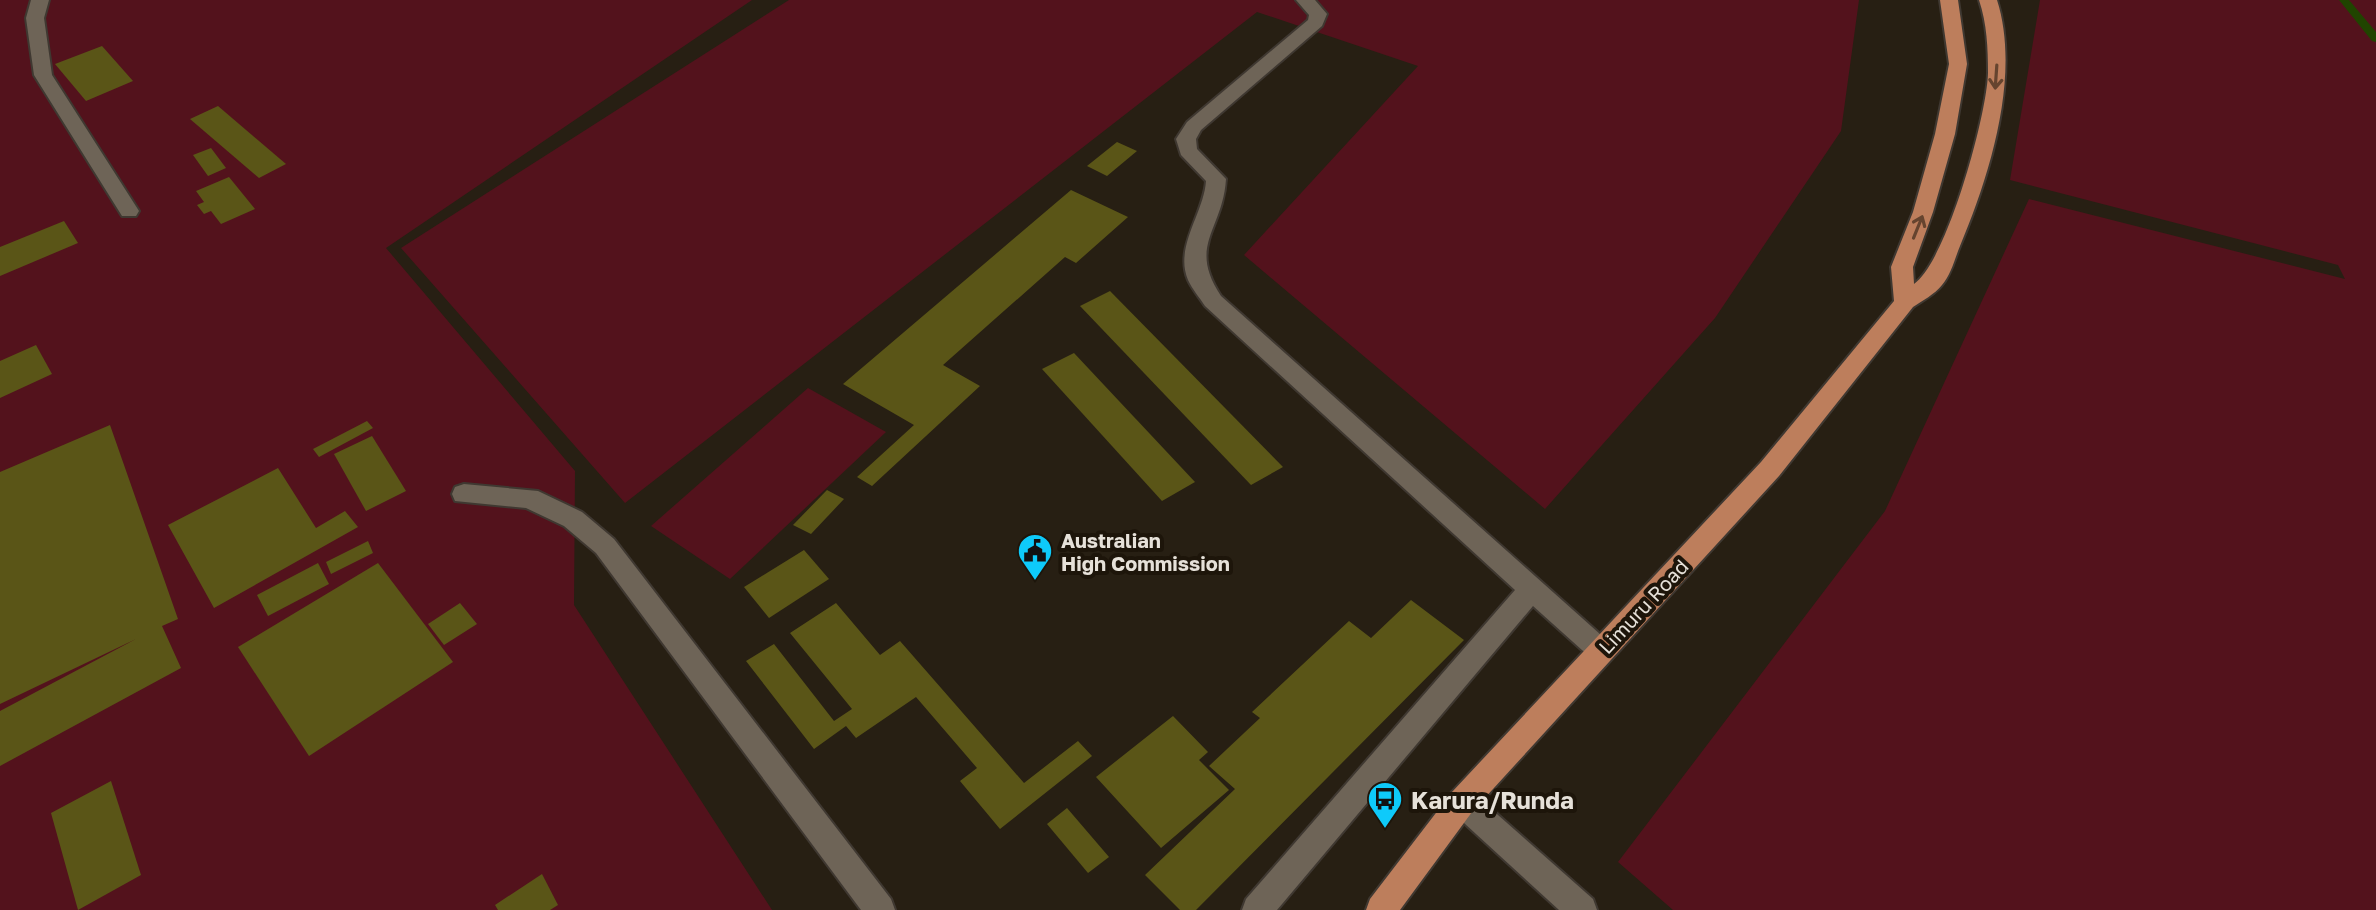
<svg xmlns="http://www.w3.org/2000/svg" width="2376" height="910" font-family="'Golos Text',sans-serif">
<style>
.green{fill:#53121c}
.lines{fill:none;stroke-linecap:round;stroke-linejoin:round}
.stream{fill:#204400;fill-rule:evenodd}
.building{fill:#5a5517}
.minor-casing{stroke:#3f3831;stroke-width:4}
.major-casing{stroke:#3f3831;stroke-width:4}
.minor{fill:#6e6457;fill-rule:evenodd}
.major{fill:#bd7e5c;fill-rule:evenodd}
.oneway{stroke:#65442f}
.labels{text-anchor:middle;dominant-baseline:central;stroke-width:8;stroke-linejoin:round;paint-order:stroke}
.poi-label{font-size:20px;font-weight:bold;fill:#e6e1d9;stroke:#1d150a;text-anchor:start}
.street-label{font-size:20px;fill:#e6e1d9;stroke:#1d150a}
.near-poi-label{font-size:24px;font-weight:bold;fill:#e6e1d9;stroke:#1d150a;text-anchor:start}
</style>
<rect width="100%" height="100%" fill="#271f13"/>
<g class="green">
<path d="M0,0H752L386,248L575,471L574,605L772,910H0Z"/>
<path d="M789,0H1859L1841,131L1715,318L1545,509L1244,255L1418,66L1257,12L625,503L401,248Z"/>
<path d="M2040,0H2376V910H1673L1618,862L1885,511L2029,199L2345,279L2338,265L2010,180Z"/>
<path d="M808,388L886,432L730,579L651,526Z"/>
</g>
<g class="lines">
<path class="stream" d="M2339,0H2349L2376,32V42L2372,41Z"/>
</g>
<g class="building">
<path d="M102,46L133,81L86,101L55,64Z"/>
<path d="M218,106L286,164L259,178L190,119Z"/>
<path d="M1117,142L1137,151L1107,176L1087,166Z"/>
<path d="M211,148L226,168L208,176L193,155Z"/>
<path d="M229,177L255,209L221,224L211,211L204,214L197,205L204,202L196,191Z"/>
<path d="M1071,190L1128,217L1076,263L1065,257L943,365L980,386L872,486L857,477L914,425L843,384Z"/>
<path d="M64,221L78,243L0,276V247Z"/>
<path d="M1110,291L1283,467L1251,485L1080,306Z"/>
<path d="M36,345L52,374L0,398V361Z"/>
<path d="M1074,353L1195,482L1162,501L1042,369Z"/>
<path d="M367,421L373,428L319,457L313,449Z"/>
<path d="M110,425L178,619L162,626L181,668L0,766V711L136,639L0,704V472Z"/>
<path d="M372,436L406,491L366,511L334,454Z"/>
<path d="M278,468L316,528L345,511L358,527L214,608L168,525Z"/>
<path d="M827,490L844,499L811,534L793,525Z"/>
<path d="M368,541L373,553L331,574L326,562Z"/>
<path d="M804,550L829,579L769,618L744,587Z"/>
<path d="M318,563L329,584L268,616L257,595Z"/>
<path d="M378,563L453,662L309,756L238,647Z"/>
<path d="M1411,600L1464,640L1196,910H1180L1145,875L1235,789L1209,766L1260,718L1252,712L1349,621L1371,638Z"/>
<path d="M460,603L477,624L444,645L428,624Z"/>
<path d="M836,603L880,655L900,641L1024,783L1078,741L1092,756L1000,829L960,781L977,768L916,697L856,738L846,726L814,749L746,661L774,644L834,721L852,709L790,633Z"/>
<path d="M1173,716L1208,752L1199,760L1229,790L1161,848L1096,777Z"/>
<path d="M111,781L141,875L78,910L51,813Z"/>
<path d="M1067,808L1109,857L1088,873L1047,824Z"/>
<path d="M542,874L558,905L550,910H498L495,905Z"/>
</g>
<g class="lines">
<defs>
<g id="minor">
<path d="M31,0H49L44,18L52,75L139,211L136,216H122L34,75L26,18Z"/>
<path d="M1296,0H1315L1327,14L1322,26L1201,130L1196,139L1197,149L1226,179C1223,230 1187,245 1221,296L1610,643L1614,651L1610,659L1601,663L1592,659L1533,606L1277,910H1242L1246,899L1515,590L1205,306C1200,298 1192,289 1188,280C1174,247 1204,213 1206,181L1181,155L1176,139L1187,122L1308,20L1309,15Z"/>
<path d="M464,484L538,491L582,512L614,539L891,899L895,910H861L596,553L564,526L526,508L455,501L452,494L455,487Z"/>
<path d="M1462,788L1472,792L1593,899L1597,910H1559L1452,812L1447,802L1452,792Z"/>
</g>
<path id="major" d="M1940,0H1958L1967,64L1955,134L1933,212L1913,267L1914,284C1947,261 1987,115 1988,73C1988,48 1987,24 1979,0H1997C2021,75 1990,175 1960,246C1955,258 1951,275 1942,285C1935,294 1922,301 1913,307L1779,476L1472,812L1400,910H1366L1370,899L1452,792L1761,462L1894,301L1891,267L1913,212L1935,134L1949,64Z"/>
</defs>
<use href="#minor" class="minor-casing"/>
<use href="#major" class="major-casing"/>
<use href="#minor" class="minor"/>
<use href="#major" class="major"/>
</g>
<defs><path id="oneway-shaft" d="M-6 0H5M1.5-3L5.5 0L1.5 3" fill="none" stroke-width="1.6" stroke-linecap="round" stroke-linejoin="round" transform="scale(2)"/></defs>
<g class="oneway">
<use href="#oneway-shaft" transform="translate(1996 77) rotate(94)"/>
<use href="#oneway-shaft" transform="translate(1918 227) rotate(-68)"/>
</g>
<defs>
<symbol id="civic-pin" viewBox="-11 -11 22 30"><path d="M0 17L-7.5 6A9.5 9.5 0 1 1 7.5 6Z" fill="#0ecafa" stroke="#1d150a"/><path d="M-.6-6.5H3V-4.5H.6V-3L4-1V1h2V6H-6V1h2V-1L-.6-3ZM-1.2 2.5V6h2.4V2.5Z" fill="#111"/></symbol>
<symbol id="bus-pin" viewBox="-11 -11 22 30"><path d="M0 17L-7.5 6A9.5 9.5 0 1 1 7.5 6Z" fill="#0ecafa" stroke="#1d150a"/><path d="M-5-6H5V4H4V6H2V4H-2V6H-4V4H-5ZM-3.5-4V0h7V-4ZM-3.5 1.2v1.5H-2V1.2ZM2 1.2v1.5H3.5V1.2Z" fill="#111"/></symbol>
</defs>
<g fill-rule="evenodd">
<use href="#civic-pin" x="1015" y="531" width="40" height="54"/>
<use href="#bus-pin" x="1365" y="779" width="40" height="54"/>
</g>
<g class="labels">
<g class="poi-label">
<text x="1061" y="540">Australian<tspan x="1061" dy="23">High Commission</tspan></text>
</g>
<g class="street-label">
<text transform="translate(1643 606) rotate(-47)">Limuru Road</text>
</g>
<g class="near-poi-label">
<text x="1411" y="799">Karura/Runda</text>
</g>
</g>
</svg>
